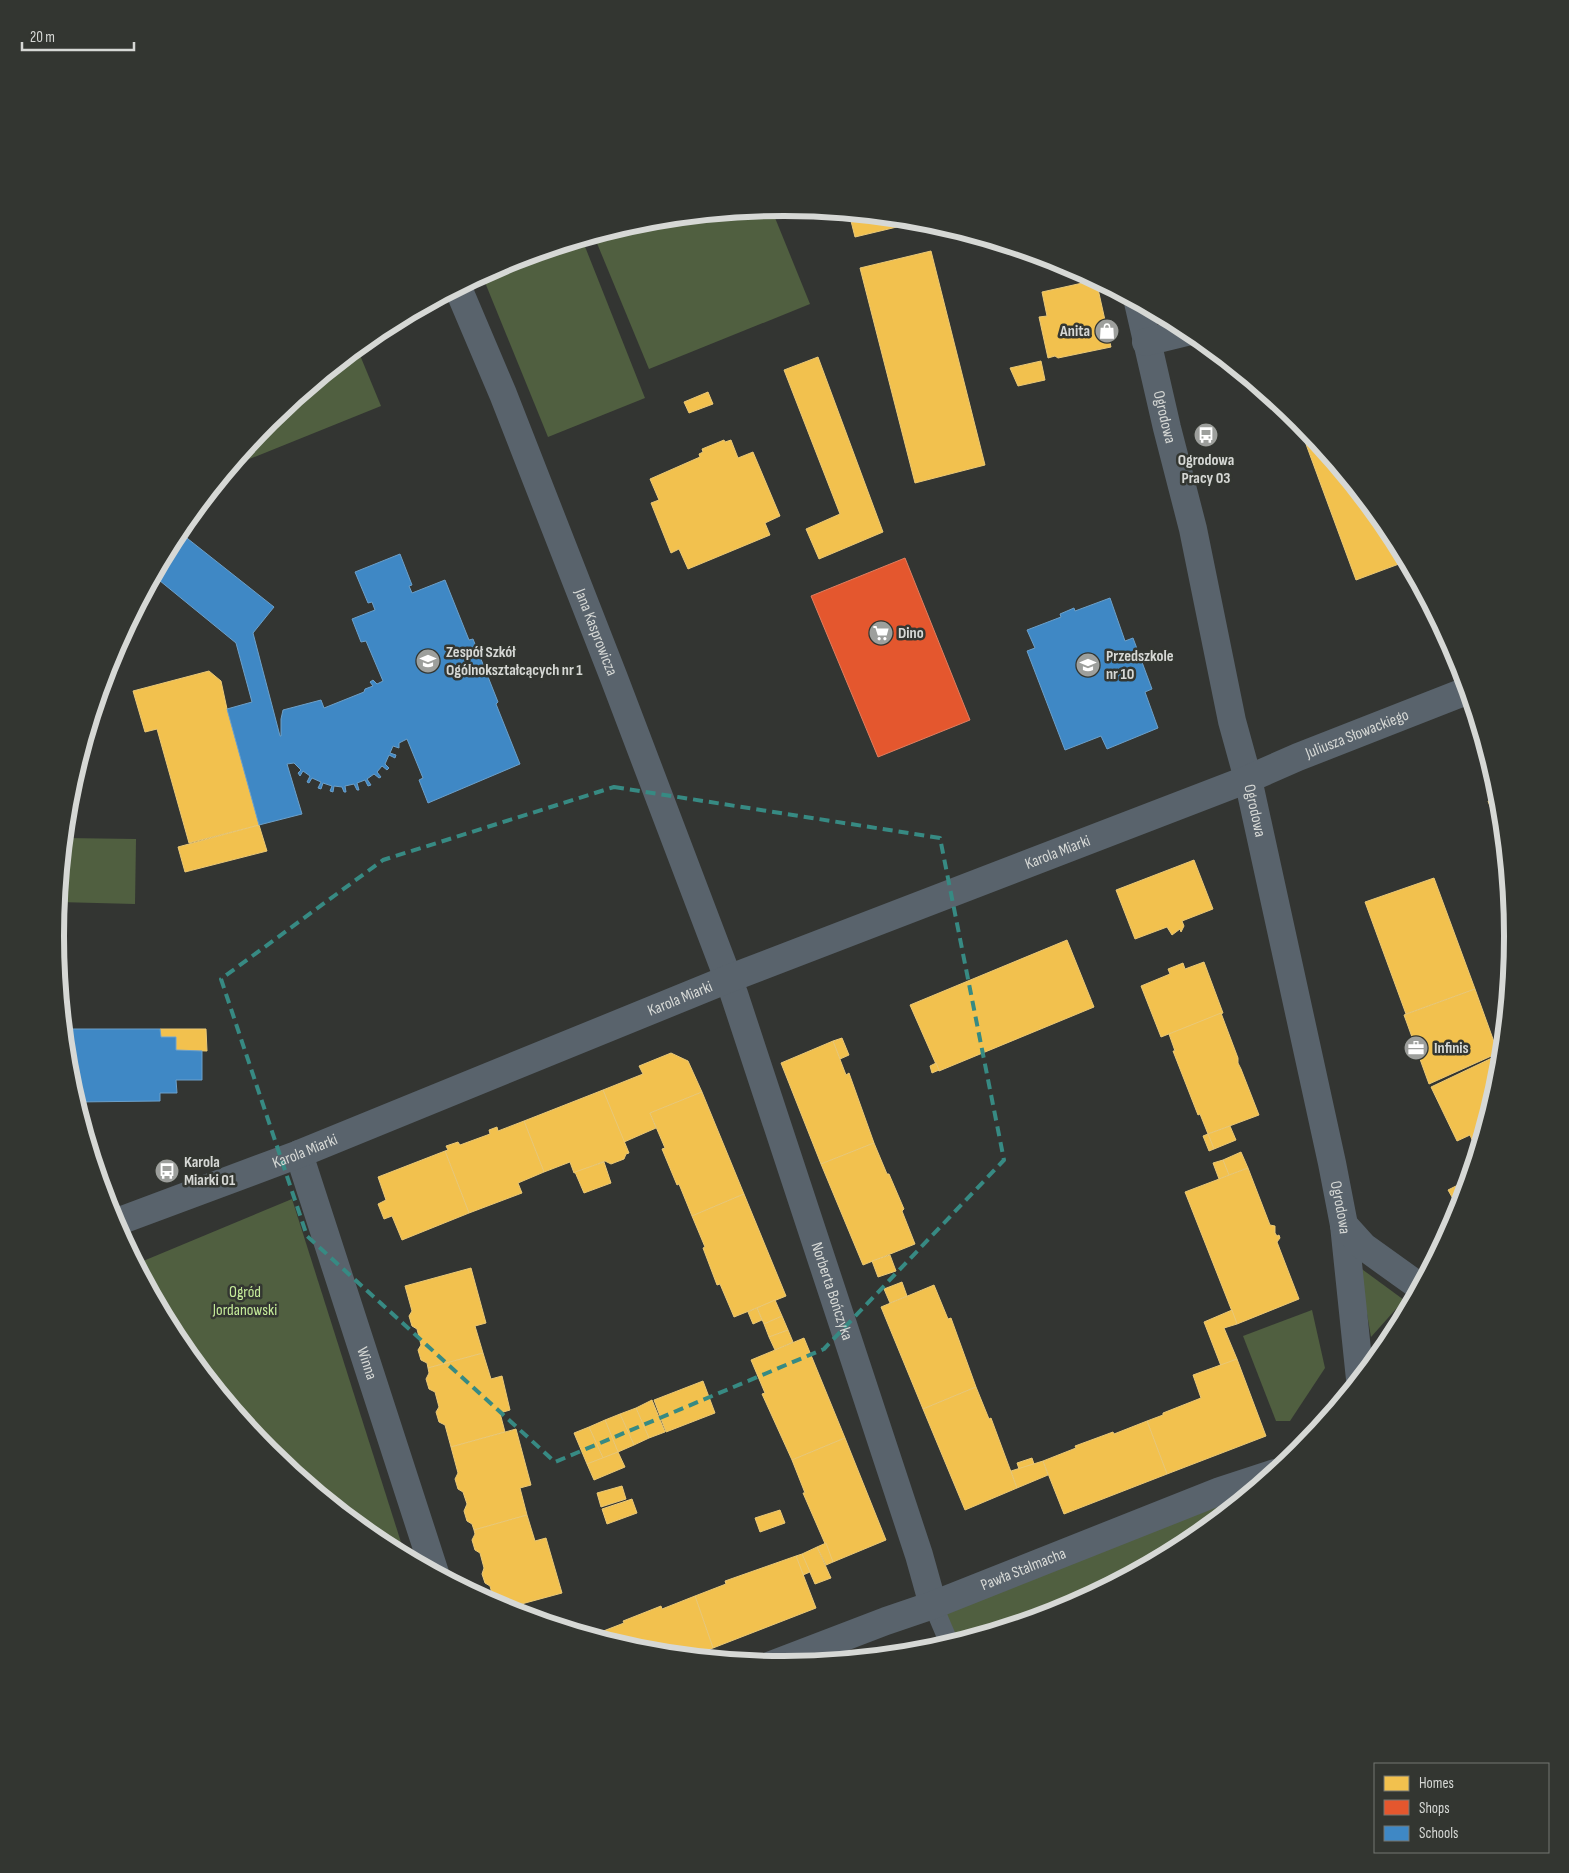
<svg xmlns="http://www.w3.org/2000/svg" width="1569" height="1873" font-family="'Sofia Sans Condensed',sans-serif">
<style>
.green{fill:#505f40}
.homes{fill:#f2c14e;stroke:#eac876}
.shops{fill:#e4572e;stroke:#e07e60}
.schools{fill:#3f88c5;stroke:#6ca0ca}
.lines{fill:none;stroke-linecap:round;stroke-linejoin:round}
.lane{stroke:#59636c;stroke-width:19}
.street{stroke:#59636c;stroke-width:28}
.marked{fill:none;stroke:#378a83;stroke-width:4;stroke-dasharray:10 6;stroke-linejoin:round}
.labels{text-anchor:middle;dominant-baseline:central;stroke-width:5;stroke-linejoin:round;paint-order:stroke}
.poi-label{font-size:16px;font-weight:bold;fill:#d6d8d5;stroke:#333631;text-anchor:start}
.street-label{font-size:16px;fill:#d6d8d5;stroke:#333631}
.park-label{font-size:16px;fill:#c5eb9a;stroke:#333631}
.rim{fill:none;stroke:#d6d8d5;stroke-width:6}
</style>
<rect width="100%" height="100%" fill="#333532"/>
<g class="green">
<path d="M771,208L810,304L649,369L594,236L642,221Z"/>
<path d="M582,239L645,398L548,437L482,275L506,262Z"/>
<path d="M357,348L381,406L232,466L269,420Z"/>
<path d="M65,838L136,839L135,904L58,902Z"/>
<path d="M292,1199L406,1558L379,1543L268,1452L178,1342L136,1264Z"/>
<path d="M1359,1267L1404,1300L1371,1337Z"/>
<path d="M1312,1310L1325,1368L1290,1421H1276L1243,1336Z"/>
<path d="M1265,1481L1190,1543L1063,1611L950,1645L933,1605Z"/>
</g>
<g class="homes">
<path d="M849,213L922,221L855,237Z"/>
<path d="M931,251L985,465L915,483L860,268Z"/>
<path d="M1096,280L1111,347L1058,358L1055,356L1048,358L1039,317L1047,316L1042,292Z"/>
<path d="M818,357L883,532L819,559L806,529L840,514L784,370Z"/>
<path d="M1041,361L1045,380L1018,386L1010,368Z"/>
<path d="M708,392L713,404L689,413L684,402Z"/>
<path d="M1296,417L1391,531L1407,561L1356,580Z"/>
<path d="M724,440L725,442L731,440L738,458L753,452L780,516L765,523L770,535L688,569L679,549L671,553L651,503L659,500L650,479L700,457L699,454L703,452L702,449Z"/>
<path d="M209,671L221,681L227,709L259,825L189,843L157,729L145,732L133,691Z"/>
<path d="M1494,773L1500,794L1502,814L1494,817L1488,801L1496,798L1488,776Z"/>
<path d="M259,825L267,851L185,872L178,847Z"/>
<path d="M1194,860L1213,909L1182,921L1184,926L1181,932L1180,929L1172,935L1167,927L1135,939L1116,890Z"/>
<path d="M1434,878L1475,989L1406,1014L1365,902Z"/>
<path d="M1509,886L1511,908L1503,888Z"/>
<path d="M1067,940L1094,1007L939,1071L910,1005Z"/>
<path d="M1204,962L1223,1013L1161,1037L1141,986L1170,974L1168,969L1183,963L1185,969Z"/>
<path d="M1475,989L1498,1053L1429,1084L1404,1015Z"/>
<path d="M1221,1013L1238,1058V1063L1241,1069L1259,1115L1208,1134L1200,1114L1198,1115L1173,1051H1175L1169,1034Z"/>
<path d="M160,1029H206L207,1051L176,1050V1037H161Z"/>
<path d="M842,1038L849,1055L840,1059L833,1041Z"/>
<path d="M833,1041L846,1075L849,1073L874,1143L821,1164L781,1063Z"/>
<path d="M671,1053L688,1061L702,1092L650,1113L656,1128L624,1142L603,1090L643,1074L639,1066Z"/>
<path d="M1492,1058L1500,1075V1079L1477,1151L1470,1135L1457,1141L1431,1087Z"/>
<path d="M936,1063L939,1070L932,1073L930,1066Z"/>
<path d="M603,1090L629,1153L626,1154L624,1159L611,1164L605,1161L574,1173L570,1162L544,1172L524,1121Z"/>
<path d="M702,1092L744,1194L692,1216L679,1184L677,1185L662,1149L665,1148L650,1113Z"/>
<path d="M524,1121L544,1172L518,1183L522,1193L469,1213L445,1151L448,1150L446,1146L458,1142L460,1145L490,1134L489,1130L497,1127L498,1131Z"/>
<path d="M1230,1126L1236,1140L1214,1149L1208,1134Z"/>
<path d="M1208,1134L1214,1149L1209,1151L1203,1136Z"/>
<path d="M874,1143L887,1174H889L904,1209L902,1211L915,1244L863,1265L821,1164Z"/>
<path d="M445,1151L469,1213L402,1240L392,1216L384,1219L378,1204L386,1200L378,1177Z"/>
<path d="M1241,1152L1248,1168L1229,1175L1223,1160Z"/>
<path d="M1223,1160L1229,1175L1219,1179L1213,1163Z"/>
<path d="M604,1162L611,1183L584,1193L575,1172Z"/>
<path d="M1248,1168L1270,1225L1275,1226V1233L1277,1236L1279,1235L1280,1238L1277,1242L1299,1299L1237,1324L1185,1192Z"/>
<path d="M1470,1179L1463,1200L1456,1204L1448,1190Z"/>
<path d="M744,1194L786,1296L734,1317L720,1284L717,1285L703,1248L705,1247L692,1216Z"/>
<path d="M890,1255L896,1271L878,1277L872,1261Z"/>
<path d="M471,1268L486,1323L475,1326L483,1353L428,1368L427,1363L421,1360L418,1350L421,1345L417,1329L412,1326L409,1316L412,1311L405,1286Z"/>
<path d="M902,1282L907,1296L890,1303L884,1289Z"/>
<path d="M934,1285L948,1319L951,1318L976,1387L923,1409L881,1307Z"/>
<path d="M775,1300L782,1316L764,1324L757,1308Z"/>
<path d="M757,1308L762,1320L753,1324L748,1312Z"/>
<path d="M1232,1310L1237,1324L1224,1328L1237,1359L1221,1366L1204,1322Z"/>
<path d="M782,1316L788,1330L769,1337L764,1324Z"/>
<path d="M788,1330L793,1342L775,1350L769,1337Z"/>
<path d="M804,1338L845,1438L792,1460L762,1394L765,1393L751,1360Z"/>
<path d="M483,1353L491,1379L502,1376L510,1410L500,1413L505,1432L451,1447L445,1425L439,1422L436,1412L439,1407L435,1392L429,1389L426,1379L429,1373L428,1368Z"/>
<path d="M1237,1359L1266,1436L1167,1474L1147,1421L1163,1415V1413L1201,1398L1193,1375Z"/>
<path d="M703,1381L715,1413L666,1432L654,1400Z"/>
<path d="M976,1387L989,1419L991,1418L1017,1488L965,1510L923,1409Z"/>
<path d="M652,1400L665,1432L649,1438L636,1408Z"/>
<path d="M636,1408L649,1438L634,1445L620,1414Z"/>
<path d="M620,1414L634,1445L618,1452L605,1420Z"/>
<path d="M605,1420L618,1452L603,1458L589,1427Z"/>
<path d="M1147,1421L1167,1474L1064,1514L1043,1461L1076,1448L1075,1446L1113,1432L1114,1434Z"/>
<path d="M589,1427L603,1458L587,1464L574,1433Z"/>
<path d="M516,1429L531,1485L520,1488L527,1515L474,1530L472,1524L467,1521L464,1511L467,1504L463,1492L458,1489L455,1479L458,1473L451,1447Z"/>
<path d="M845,1438L886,1540L833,1562L803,1493H805L792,1460Z"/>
<path d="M618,1452L625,1467L594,1480L587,1464Z"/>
<path d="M1032,1458L1034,1464L1019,1469L1017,1463Z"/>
<path d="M1043,1461L1048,1475L1017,1488L1011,1471Z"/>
<path d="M622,1486L626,1499L601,1507L597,1493Z"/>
<path d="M632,1499L637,1513L607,1524L602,1509Z"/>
<path d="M780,1510L785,1523L760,1532L755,1518Z"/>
<path d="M527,1515L535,1541L546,1538L562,1593L503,1609L495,1605L490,1586L485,1583L482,1574L484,1568L480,1553L475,1550L472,1540L475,1534L474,1530Z"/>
<path d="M826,1543L833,1562L826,1565L817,1547Z"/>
<path d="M817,1547L831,1578L815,1584L802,1554Z"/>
<path d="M802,1554L810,1572L803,1575L796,1556Z"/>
<path d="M796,1556L816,1608L713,1648L695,1596L726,1584L725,1581Z"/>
<path d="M695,1596L713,1648L690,1657L642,1652L594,1637L593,1635L624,1623L623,1621L661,1606L662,1609Z"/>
</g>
<path class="shops" d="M905,558L970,720L878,757L811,596Z"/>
<g class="schools">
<path d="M178,531L274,607L253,633L280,736H281V719L283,710L321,700L324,708L364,692L365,689L373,686L370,682L373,680L377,684L383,681L366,641L361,642L352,619L375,610L372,602L368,603L355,572L400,554L412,585L409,586L412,593L445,580L469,640L473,639L498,702L496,704L520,764L428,803L419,780L423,778L407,739L399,743V748L393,746L390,753L396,755L395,758L389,755L385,764L389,768L387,770L382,766L377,772L381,777L379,778L374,774L367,779L371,785L368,786L365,780L357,783L359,790H357L354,784L345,786L346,792H344L342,787L334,786L333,792L330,791L332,786L323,783L321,789L318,788L321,782L312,778L309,783L307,782L310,776L303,771L300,776L298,773L301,770L294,763L287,764L302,814L259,825L227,709L252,702L236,643L154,576Z"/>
<path d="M1110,598L1125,641L1133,638L1152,689L1145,692L1158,728L1107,749L1101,736L1065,750L1027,651L1035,648L1027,630L1061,617L1060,614L1074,608L1075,611Z"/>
<path d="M64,1029H160L161,1037H176V1050L202,1051V1080H176L177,1093H160V1101L76,1102L69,1079Z"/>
</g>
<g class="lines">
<path class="lane" d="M933,1605L950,1645"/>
<g class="street">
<path id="s1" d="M458,288L503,394L614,678L734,994L919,1555L933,1605"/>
<path id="s2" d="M1138,302L1167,428L1193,529L1232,721L1248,779L1332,1163L1344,1225L1360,1379"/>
<path d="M1146,342L1191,331"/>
<path id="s3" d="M299,1154L435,1573"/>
<path id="s4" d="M114,1223L299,1154L728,979L1248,779L1298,757L1469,690"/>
<path d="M1344,1225L1363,1246L1420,1287"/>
<path id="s5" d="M771,1665L886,1621L933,1605L1220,1491L1275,1473"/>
</g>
</g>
<path class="marked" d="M614,787L940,838L1004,1160L824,1349L555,1462L307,1236L221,979L383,860Z"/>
<defs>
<symbol id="shop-disc" viewBox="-11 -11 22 22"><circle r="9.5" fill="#9d9f9c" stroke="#333631"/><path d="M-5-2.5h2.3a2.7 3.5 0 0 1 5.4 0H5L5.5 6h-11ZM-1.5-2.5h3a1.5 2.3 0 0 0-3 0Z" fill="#fff"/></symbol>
<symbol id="bus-disc" viewBox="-11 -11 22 22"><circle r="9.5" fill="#9d9f9c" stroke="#333631"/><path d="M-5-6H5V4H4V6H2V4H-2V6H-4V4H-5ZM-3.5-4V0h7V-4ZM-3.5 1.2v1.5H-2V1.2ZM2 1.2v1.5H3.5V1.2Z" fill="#fff"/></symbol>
<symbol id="supermarket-disc" viewBox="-11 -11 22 22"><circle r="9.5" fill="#9d9f9c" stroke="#333631"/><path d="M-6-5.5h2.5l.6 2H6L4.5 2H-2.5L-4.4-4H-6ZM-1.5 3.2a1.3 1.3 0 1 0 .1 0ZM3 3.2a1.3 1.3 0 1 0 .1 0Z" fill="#fff"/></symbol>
<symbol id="school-disc" viewBox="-11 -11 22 22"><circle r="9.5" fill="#9d9f9c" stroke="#333631"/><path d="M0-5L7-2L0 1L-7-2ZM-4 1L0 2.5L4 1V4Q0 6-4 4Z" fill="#fff"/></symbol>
<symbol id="office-disc" viewBox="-11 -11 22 22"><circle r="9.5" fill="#9d9f9c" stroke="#333631"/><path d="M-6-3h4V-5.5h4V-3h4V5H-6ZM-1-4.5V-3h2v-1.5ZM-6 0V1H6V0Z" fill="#fff"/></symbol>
</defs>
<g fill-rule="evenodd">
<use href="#shop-disc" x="1093" y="317" width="28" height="28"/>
<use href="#bus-disc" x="1192" y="421" width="28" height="28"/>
<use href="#supermarket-disc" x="867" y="619" width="28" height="28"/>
<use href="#school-disc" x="414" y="647" width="28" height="28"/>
<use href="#school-disc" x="1074" y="651" width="28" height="28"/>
<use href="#office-disc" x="1402" y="1034" width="28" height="28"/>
<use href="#bus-disc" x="153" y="1157" width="28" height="28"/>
</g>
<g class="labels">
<g class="poi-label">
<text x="1090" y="331" text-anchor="end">Anita</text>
<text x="1206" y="460" text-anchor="middle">Ogrodowa<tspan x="1206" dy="18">Pracy 03</tspan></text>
<text x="898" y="633">Dino</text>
<text x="446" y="652">Zespół Szkół<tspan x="446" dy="18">Ogólnokształcących nr 1</tspan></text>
<text x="1106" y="656">Przedszkole<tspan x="1106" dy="18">nr 10</tspan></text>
<text x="1434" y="1048">Infinis</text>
<text x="184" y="1162">Karola<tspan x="184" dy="18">Miarki 01</tspan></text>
</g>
<g class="street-label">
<text stroke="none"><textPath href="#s2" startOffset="118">Ogrodowa</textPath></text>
<text stroke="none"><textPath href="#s1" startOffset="371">Jana Kasprowicza</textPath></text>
<text stroke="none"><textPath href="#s4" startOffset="1336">Juliusza Słowackiego</textPath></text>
<text stroke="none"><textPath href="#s2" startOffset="522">Ogrodowa</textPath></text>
<text stroke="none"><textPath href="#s4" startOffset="1014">Karola Miarki</textPath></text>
<text stroke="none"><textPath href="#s4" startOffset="609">Karola Miarki</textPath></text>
<text stroke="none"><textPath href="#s4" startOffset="204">Karola Miarki</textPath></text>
<text stroke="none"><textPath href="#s2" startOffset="928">Ogrodowa</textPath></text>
<text stroke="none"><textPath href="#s1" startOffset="1071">Norberta Bończyka</textPath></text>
<text stroke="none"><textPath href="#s3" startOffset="220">Winna</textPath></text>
<text stroke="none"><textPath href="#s5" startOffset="270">Pawła Stalmacha</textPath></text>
</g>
<g class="park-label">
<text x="245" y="1292">Ogród<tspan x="245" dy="18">Jordanowski</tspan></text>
</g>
</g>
<path d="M0 0H1569V1873H0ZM64 936a720 720 0 1 1 1440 0a720 720 0 1 1-1440 0Z" fill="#333631" fill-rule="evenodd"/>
<path class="rim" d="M64 936a720 720 0 1 1 1440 0a720 720 0 1 1-1440 0Z"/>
<rect x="1374" y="1763" width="175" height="90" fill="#333631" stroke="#747773"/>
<rect x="1384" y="1776" width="25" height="15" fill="#f2c14e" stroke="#747773"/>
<text x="1419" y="1788" font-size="15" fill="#d6d8d5">Homes</text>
<rect x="1384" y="1800" width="25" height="15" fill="#e4572e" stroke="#747773"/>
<text x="1419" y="1813" font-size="15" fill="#d6d8d5">Shops</text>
<rect x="1384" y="1826" width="25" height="15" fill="#3f88c5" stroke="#747773"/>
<text x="1419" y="1838" font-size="15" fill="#d6d8d5">Schools</text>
<path d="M22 42v8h112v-8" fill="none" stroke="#d6d8d5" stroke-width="2.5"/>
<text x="30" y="42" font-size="15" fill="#d6d8d5" stroke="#333631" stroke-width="4" paint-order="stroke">20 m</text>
</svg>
